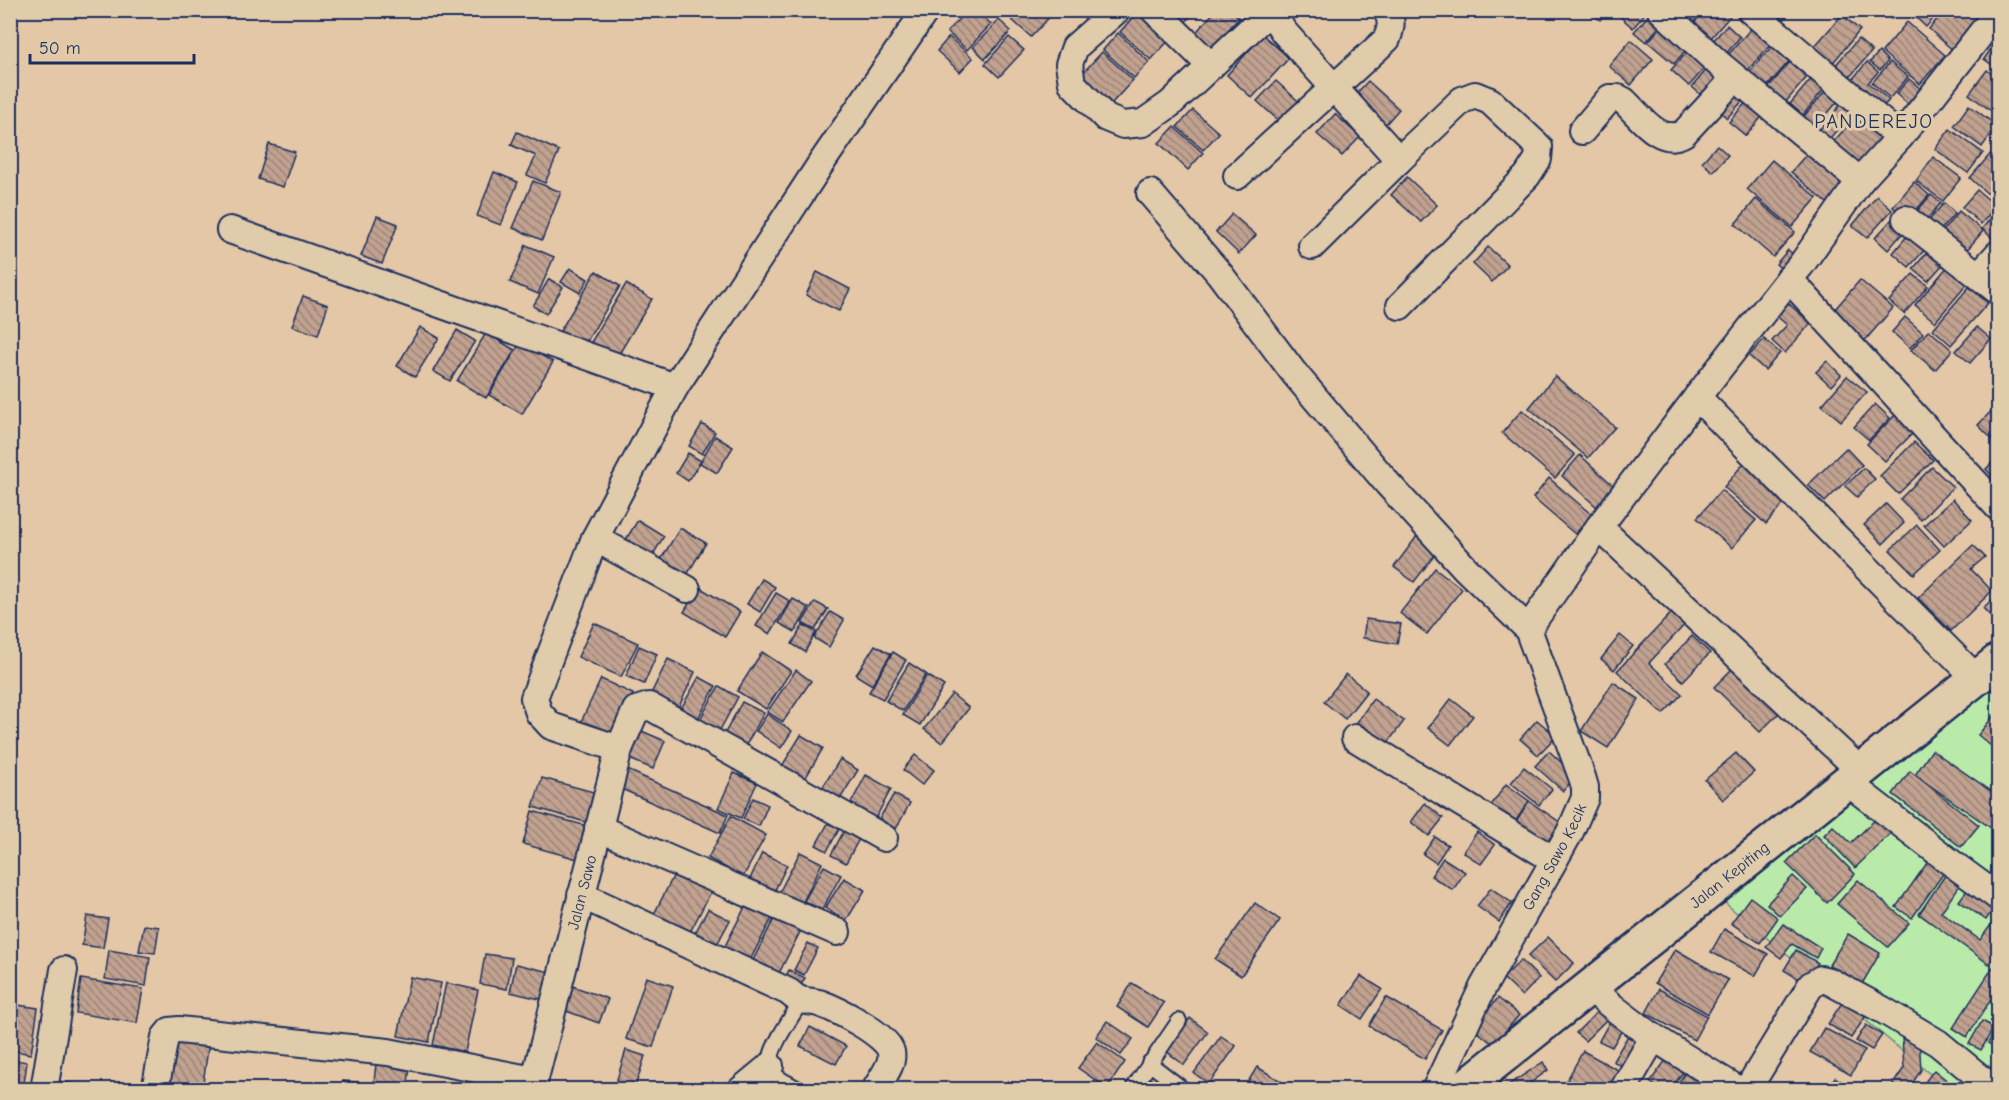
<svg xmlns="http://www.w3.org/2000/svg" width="2009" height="1100" font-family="'Comic Neue',sans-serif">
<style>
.green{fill:#baeaa9;stroke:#6a8c84;stroke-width:1.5}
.building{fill:url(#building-back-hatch);stroke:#1b2f5e;stroke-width:1.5}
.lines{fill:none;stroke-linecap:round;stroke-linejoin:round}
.service-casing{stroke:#1b2f5e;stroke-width:18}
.minor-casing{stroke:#1b2f5e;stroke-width:30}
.secondary-casing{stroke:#1b2f5e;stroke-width:38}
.service{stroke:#e0cbaa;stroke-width:14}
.minor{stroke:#e0cbaa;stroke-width:26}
.secondary{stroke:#e0cbaa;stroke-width:33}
.labels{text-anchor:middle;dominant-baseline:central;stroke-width:6;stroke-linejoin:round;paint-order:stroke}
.street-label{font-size:16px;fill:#1b2f5e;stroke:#e0cbaa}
.quarter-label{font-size:20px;letter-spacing:1.5px;fill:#1b2f5e;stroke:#e0cbaa}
</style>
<defs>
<pattern id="building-back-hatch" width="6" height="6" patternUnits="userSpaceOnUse" patternTransform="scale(1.5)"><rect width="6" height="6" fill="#c1a18f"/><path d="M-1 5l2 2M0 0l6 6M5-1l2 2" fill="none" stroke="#9c8478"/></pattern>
</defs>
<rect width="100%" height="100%" fill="#e3c7a6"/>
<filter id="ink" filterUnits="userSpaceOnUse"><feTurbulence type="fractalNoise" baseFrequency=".0167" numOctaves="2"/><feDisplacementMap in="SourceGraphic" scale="12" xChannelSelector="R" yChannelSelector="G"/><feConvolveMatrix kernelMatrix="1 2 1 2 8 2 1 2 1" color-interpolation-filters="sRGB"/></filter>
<g filter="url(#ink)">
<path class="green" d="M1998,677V1089H1948L1725,903Z"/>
<g class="building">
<path d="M967,10H976L991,24L967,50L947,32Z"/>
<path d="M1017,10H1056L1031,37L1010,18Z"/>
<path d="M1079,10H1101L1091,21Z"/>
<path d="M1139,10L1170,39L1151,60L1120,32Z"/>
<path d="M1168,10H1196L1183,25Z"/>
<path d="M1216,10H1231L1239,18L1206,54L1190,39Z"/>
<path d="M1587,10H1607L1600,20Z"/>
<path d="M1618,10H1648L1633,28L1616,13Z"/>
<path d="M1692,10H1705L1692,25L1685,18Z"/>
<path d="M1705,10H1724L1730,16L1711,38L1694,23Z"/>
<path d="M1781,10L1787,16L1775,30L1753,11Z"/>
<path d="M1880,10H1898L1891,19Z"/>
<path d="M1908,10H1941L1926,27Z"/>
<path d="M1945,10H1977L1986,18L1956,53L1929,29Z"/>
<path d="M1652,11L1664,21L1646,42L1634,32Z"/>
<path d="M1842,15L1860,30L1826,71L1807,55Z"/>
<path d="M999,20L1011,31L985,59L973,47Z"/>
<path d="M1907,22L1945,55L1920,84L1882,52Z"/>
<path d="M1664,23L1690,45L1674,64L1648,42Z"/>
<path d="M1727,25L1740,37L1726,54L1712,42Z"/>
<path d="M1754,25L1773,42L1747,71L1728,55Z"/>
<path d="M1118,33L1149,62L1134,78L1103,50Z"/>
<path d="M1263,35L1289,58L1252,98L1227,75Z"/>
<path d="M949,37L973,58L960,72L937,51Z"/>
<path d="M1009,37L1024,50L999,77L985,64Z"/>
<path d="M1858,39L1872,51L1842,86L1828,74Z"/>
<path d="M1998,39V69L1984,59Z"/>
<path d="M1631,40L1653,59L1631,85L1609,66Z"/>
<path d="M1774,44L1791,59L1765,89L1748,74Z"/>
<path d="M1692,47L1710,62L1689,86L1671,70Z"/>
<path d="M1102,52L1133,80L1111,104L1080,76Z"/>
<path d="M1879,52L1888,61L1880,70L1870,62Z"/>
<path d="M1790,62L1807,77L1784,104L1767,89Z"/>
<path d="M1867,62L1878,72L1868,83L1889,100L1876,115L1845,88Z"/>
<path d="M1890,62L1908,77L1890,98L1872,83Z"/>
<path d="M1712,63L1728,77L1708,101L1692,87Z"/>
<path d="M1987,70L1998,79V116L1969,94Z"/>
<path d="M1812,78L1824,89L1803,115L1790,104Z"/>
<path d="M1909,79L1922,90L1909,105L1896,94Z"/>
<path d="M1276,81L1306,108L1288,129L1257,101Z"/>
<path d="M1368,81L1399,109L1385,125L1353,97Z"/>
<path d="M1731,86L1745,98L1727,118L1714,106Z"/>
<path d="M1828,88L1840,99L1811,132L1799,122Z"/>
<path d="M1748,100L1764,114L1746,136L1729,122Z"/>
<path d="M1843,102L1853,111L1825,144L1815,135Z"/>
<path d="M1969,105L1997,126L1982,147L1954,126Z"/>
<path d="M1193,110L1219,133L1203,150L1177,127Z"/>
<path d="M1335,114L1360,137L1342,156L1317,134Z"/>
<path d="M1857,115L1885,139L1856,172L1828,148Z"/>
<path d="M1174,127L1203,153L1188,170L1159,143Z"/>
<path d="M1950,129L1983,153L1968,173L1935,149Z"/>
<path d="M517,132L559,151L545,183L527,175L536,156L511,145Z"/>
<path d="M269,144L295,152L283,187L258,179Z"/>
<path d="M1717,145L1728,155L1713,172L1702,162Z"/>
<path d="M1810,150L1847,181L1827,203L1791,172Z"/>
<path d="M1993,151L1998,155V183L1989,195L1970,178Z"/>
<path d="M1933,157L1961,178L1943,201L1916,181Z"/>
<path d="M1772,160L1817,198L1792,227L1747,189Z"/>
<path d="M494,172L518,182L501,225L477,216Z"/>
<path d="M1407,177L1437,205L1421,222L1391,195Z"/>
<path d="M533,181L561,192L542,240L513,228Z"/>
<path d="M1914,182L1929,195L1908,220L1893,207Z"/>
<path d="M1998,184V201L1991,194Z"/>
<path d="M1977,190L1996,206L1981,224L1962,207Z"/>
<path d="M1931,195L1941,203L1920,227L1911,218Z"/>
<path d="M1877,196L1892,210L1867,238L1852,226Z"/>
<path d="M1756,199L1795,232L1773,257L1735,224Z"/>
<path d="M1944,203L1955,213L1937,234L1926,224Z"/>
<path d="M1998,209V243L1982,229Z"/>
<path d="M1959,211L1983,231L1960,258L1936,239Z"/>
<path d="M1232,214L1256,235L1239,254L1216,232Z"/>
<path d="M377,216L398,224L382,264L361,256Z"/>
<path d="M1893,218L1906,229L1888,250L1875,238Z"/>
<path d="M1912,230L1929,245L1909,267L1893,253Z"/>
<path d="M526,245L554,257L538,294L510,282Z"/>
<path d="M1488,247L1508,265L1492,282L1473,264Z"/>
<path d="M1930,249L1945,262L1928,281L1913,269Z"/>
<path d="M1788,250L1799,259L1787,274L1776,264Z"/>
<path d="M1948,266L1968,283L1935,322L1915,305Z"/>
<path d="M570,268L588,279L580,293L561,282Z"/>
<path d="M596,271L620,286L584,346L560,331Z"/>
<path d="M817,272L850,289L839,311L806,295Z"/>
<path d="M1913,274L1928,286L1904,314L1889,301Z"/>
<path d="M549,279L563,287L546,314L533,306Z"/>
<path d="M1860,280L1893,308L1862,344L1829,316Z"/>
<path d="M626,284L652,299L616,359L590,344Z"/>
<path d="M1969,287L1988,303L1951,345L1933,329Z"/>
<path d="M303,296L328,305L318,335L292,326Z"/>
<path d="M1781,297L1811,323L1785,353L1772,341L1787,325L1770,310Z"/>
<path d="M1905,317L1923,333L1910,348L1892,332Z"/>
<path d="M420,327L439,338L415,377L397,366Z"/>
<path d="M1977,327L1991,339L1970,363L1956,351Z"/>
<path d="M457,330L475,341L450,381L433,371Z"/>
<path d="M1929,330L1952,350L1935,370L1911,350Z"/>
<path d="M486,333L515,350L486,398L457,381Z"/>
<path d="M1764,339L1780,353L1765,370L1749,356Z"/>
<path d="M520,343L553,362L522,414L489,395Z"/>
<path d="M1827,361L1841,375L1831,386L1816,372Z"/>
<path d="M1555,376L1615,427L1588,458L1529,408Z"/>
<path d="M1847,376L1867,392L1841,421L1822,405Z"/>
<path d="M1875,404L1890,418L1869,440L1854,427Z"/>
<path d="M1998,404V445L1978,425Z"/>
<path d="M1522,410L1575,455L1555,478L1502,433Z"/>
<path d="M1895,415L1914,432L1885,461L1867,444Z"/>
<path d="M702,424L715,432L702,454L689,446Z"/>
<path d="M715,436L733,447L717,473L700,463Z"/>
<path d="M1914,442L1933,460L1898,494L1880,476Z"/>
<path d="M1846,448L1862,465L1825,502L1808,485Z"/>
<path d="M688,453L701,461L688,481L676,473Z"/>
<path d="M1580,455L1615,487L1597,507L1562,476Z"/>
<path d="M1998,457V479L1997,481L1986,469Z"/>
<path d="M1748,458L1791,495L1766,524L1724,487Z"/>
<path d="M1932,467L1953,487L1921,520L1900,499Z"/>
<path d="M1864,468L1875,479L1857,497L1845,486Z"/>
<path d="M1549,478L1592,515L1575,534L1533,498Z"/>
<path d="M1721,490L1756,520L1732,548L1697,518Z"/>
<path d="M1953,499L1972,520L1944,546L1924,525Z"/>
<path d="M1886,504L1904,523L1883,544L1864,525Z"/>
<path d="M638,520L664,536L650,560L623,544Z"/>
<path d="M1917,525L1940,550L1914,574L1890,550Z"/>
<path d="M680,528L706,543L684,580L658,564Z"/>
<path d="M1420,532L1441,547L1414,582L1394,567Z"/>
<path d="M1973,545L1985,557L1971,569L1992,591L1951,631L1918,598Z"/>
<path d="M1435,568L1462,589L1427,634L1400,613Z"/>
<path d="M762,579L775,587L760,612L747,604Z"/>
<path d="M699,587L740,612L725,637L684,612Z"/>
<path d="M776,593L790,601L770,634L756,626Z"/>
<path d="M1997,595L1998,596V624L1983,608Z"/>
<path d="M793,599L809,608L795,632L779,623Z"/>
<path d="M815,602L828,609L815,630L802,623Z"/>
<path d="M1675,609L1688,621L1649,663L1682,694L1663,714L1617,671Z"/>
<path d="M830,612L844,620L829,647L814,638Z"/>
<path d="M1366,619L1401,624L1397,644L1363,638Z"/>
<path d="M594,623L638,643L621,677L578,657Z"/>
<path d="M803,625L816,632L805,652L792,644Z"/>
<path d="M1620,635L1633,646L1614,670L1601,659Z"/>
<path d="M1692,636L1710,653L1683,681L1665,664Z"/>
<path d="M875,645L891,654L872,685L856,675Z"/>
<path d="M639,646L657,654L644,684L626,676Z"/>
<path d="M762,652L791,671L766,709L737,691Z"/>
<path d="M893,652L906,660L883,699L869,692Z"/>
<path d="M668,659L695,672L675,715L647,702Z"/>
<path d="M1739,662L1785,707L1760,732L1714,687Z"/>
<path d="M909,663L926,674L903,711L886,701Z"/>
<path d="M796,670L811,681L783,722L767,712Z"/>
<path d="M1346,674L1367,691L1345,719L1324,702Z"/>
<path d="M927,675L944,686L920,725L903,715Z"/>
<path d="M699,677L716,686L692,729L675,719Z"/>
<path d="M601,679L633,694L612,738L580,724Z"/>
<path d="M1613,682L1639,699L1608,748L1581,731Z"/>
<path d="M719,686L738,697L715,739L695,728Z"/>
<path d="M952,694L969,708L942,743L924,729Z"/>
<path d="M1373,699L1404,721L1387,744L1357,722Z"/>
<path d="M1451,699L1473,716L1450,745L1428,728Z"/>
<path d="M742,702L764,713L741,754L720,742Z"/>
<path d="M1996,713L1998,715V752L1978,735Z"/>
<path d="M767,714L792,731L781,748L756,731Z"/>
<path d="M1537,720L1556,736L1538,755L1520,739Z"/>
<path d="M637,729L665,741L653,769L625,757Z"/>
<path d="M801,735L823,748L802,784L779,771Z"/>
<path d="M1932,750L1998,796V817L1991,828L1915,775Z"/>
<path d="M1549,751L1576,776L1563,791L1535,766Z"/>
<path d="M1736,753L1754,772L1723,800L1705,780Z"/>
<path d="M915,755L934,770L922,785L903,770Z"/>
<path d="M840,759L858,770L837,804L819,793Z"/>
<path d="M1524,767L1552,789L1539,805L1511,783Z"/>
<path d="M623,768L728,815L720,833L615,786Z"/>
<path d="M1910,771L1979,825L1961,847L1893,794Z"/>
<path d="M734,773L757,783L741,818L718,808Z"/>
<path d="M866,775L891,789L874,821L849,807Z"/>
<path d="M542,778L597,793L589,823L533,807Z"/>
<path d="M1506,784L1529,801L1514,824L1490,807Z"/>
<path d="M894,794L910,803L896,829L879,819Z"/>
<path d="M753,798L768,805L759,826L743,819Z"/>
<path d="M1529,801L1561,823L1545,845L1514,824Z"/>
<path d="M1425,803L1443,818L1429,836L1411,822Z"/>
<path d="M532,811L587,826L578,859L523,844Z"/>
<path d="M731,816L766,835L743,877L708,858Z"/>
<path d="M1879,816L1894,830L1855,868L1824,835L1833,826L1851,843Z"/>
<path d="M831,818L842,824L827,851L816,845Z"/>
<path d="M845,829L860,837L846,863L831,855Z"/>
<path d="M1477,832L1495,845L1481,864L1463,852Z"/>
<path d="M1815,834L1855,874L1827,903L1786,863Z"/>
<path d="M1435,837L1448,845L1436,863L1423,854Z"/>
<path d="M800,852L822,863L802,904L779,893Z"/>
<path d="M762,853L787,865L775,890L750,879Z"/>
<path d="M1932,856L1948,867L1912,918L1896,907Z"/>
<path d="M1443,858L1465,872L1453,890L1431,876Z"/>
<path d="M824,866L841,875L822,910L804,901Z"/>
<path d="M678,867L714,886L689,934L653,916Z"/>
<path d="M1950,868L1965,878L1941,912L1980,940L1998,915V952L1989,964L1919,914Z"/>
<path d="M1793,876L1807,889L1780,916L1767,904Z"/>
<path d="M844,878L865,890L846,921L825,908Z"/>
<path d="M1858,880L1909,923L1888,947L1837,904Z"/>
<path d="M1973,882L1998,902L1986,920L1959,901Z"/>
<path d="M1491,888L1512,903L1499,922L1477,906Z"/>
<path d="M1750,897L1778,918L1760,943L1731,923Z"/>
<path d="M747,903L773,916L748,964L723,950Z"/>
<path d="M1255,903L1280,920L1241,976L1215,959Z"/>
<path d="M708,909L730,920L715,948L693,937Z"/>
<path d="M776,915L802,928L776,979L750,966Z"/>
<path d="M87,916L108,919L103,948L82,945Z"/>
<path d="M1783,924L1821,948L1816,958L1792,944L1781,958L1766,947Z"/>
<path d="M144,925L159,927L155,953L139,951Z"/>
<path d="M1724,929L1768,954L1755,976L1711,952Z"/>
<path d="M1848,934L1880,953L1862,984L1829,965Z"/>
<path d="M1548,937L1574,963L1555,982L1528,956Z"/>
<path d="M808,943L818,948L804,975L794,970Z"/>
<path d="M1675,949L1728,980L1708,1014L1655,983Z"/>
<path d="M109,950L150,957L146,986L105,979Z"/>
<path d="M1796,950L1818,963L1805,983L1784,970Z"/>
<path d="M485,954L512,958L507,989L480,984Z"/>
<path d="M1521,960L1539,978L1522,996L1503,978Z"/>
<path d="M516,964L550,972L544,1000L510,992Z"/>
<path d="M1993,967L1998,971V995L1995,993L1967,1037L1953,1028Z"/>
<path d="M789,970L805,978L799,988L784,980Z"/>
<path d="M1361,976L1382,989L1362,1019L1341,1005Z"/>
<path d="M410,977L441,983L429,1042L398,1036Z"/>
<path d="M646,977L673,986L653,1047L626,1039Z"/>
<path d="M81,979L143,989L137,1023L76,1013Z"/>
<path d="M446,983L478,990L465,1052L433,1045Z"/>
<path d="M1132,983L1164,1003L1148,1027L1117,1007Z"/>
<path d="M570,985L608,999L599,1023L561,1009Z"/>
<path d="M1659,989L1707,1016L1694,1040L1646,1013Z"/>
<path d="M1847,995L1870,1010L1851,1038L1828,1024Z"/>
<path d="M1386,997L1442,1030L1425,1059L1369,1026Z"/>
<path d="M1498,998L1519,1015L1494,1045L1473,1028Z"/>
<path d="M10,1004L38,1008L31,1054L10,1050Z"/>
<path d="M1598,1011L1607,1019L1585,1041L1576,1033Z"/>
<path d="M1190,1018L1208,1032L1184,1065L1166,1051Z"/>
<path d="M1107,1021L1133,1039L1121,1055L1096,1037Z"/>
<path d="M1610,1021L1623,1028L1612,1047L1599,1041Z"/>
<path d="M1982,1021L1994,1027L1981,1050L1969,1044Z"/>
<path d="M1866,1025L1882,1035L1872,1050L1856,1041Z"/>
<path d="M810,1027L846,1046L836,1064L800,1046Z"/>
<path d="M1998,1027V1050L1988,1043Z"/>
<path d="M1824,1028L1865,1050L1851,1075L1810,1052Z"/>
<path d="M1632,1029L1650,1039L1630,1071L1613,1061Z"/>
<path d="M1221,1036L1236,1046L1209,1084L1194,1073Z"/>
<path d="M175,1037L209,1042L202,1090H167Z"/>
<path d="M1919,1037L1921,1070L1908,1090H1889L1904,1068L1902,1038Z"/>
<path d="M1097,1042L1125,1062L1107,1088L1078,1068Z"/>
<path d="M626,1050L645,1056L634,1090H616L614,1089Z"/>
<path d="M1583,1051L1625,1074L1616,1090H1583L1567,1080Z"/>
<path d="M1671,1053L1688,1065L1670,1090H1661L1650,1082Z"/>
<path d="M377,1055L411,1060L407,1090H373Z"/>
<path d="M10,1059L27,1062L23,1090H10Z"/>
<path d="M1543,1062L1548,1070L1521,1090H1505L1504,1088Z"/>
<path d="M1257,1067L1281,1081L1276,1090H1243Z"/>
<path d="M1688,1068L1706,1079L1700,1090H1674Z"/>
<path d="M1934,1070L1959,1090H1919Z"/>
<path d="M1835,1077L1854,1090H1827Z"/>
<path d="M1151,1079L1165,1090H1143Z"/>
<path d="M58,1081L109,1090H57Z"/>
<path d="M343,1081L368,1083V1090H343Z"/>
</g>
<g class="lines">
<defs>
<g id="service">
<path d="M796,1000L797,1005L795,1011C787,1025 759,1062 775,1075C782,1081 792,1085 800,1090"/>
<path d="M1149,1063L1184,1090"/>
<path d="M1132,1090L1179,1021"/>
</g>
<g id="minor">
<path d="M1117,10L1075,47L1069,64L1072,83L1106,118L1123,125L1143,123L1170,104L1270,11L1284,32L1399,160L1462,100L1475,95L1490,101L1539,147L1538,159L1527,176L1400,306"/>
<path d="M1154,10L1211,66"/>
<path d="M1661,10L1719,64L1860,181"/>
<path d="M1750,10L1900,137"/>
<path d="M1998,12L1900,137L1860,181L1801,265L1789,279L1998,507"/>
<path d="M1582,131L1610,98H1618L1624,101C1640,116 1660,147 1684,133L1735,78"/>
<path d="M1237,176L1387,39C1391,28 1393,20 1386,10"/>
<path d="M1150,193L1219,273L1294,373L1388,484L1466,569L1528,629"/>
<path d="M1906,219L1998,291"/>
<path d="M230,230L675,387"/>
<path d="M1312,246L1399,160"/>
<path d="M1979,275L1998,254"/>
<path d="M1697,397L1789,279"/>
<path d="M595,538L687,589"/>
<path d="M1355,738L1554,860"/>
<path d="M619,749L551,726L539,713L534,698L595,538L675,387L820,165L926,10"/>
<path d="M1861,771L1599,527L1697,397L1977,679"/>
<path d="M1847,782L1953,864L1998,897"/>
<path d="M598,828L837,932"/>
<path d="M581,895L789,992C802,1004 803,999 819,1003C836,1009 887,1034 891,1052C894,1064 881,1079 875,1090"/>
<path d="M1590,987C1634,1029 1687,1058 1739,1090"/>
<path d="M44,1090L64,970"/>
<path d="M155,1090L165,1037L170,1031L179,1030L388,1052L534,1080"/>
<path id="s1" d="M532,1090L619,749L636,710L649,706L884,838"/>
<path d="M741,1090L770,1066"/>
<path id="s2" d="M1435,1090L1483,987L1570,832L1585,798V787L1582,777L1528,629L1599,527"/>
<path d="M1623,1090L1653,1038"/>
<path d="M1747,1090L1811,985L1821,979L1829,981L1883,1010L1938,1043L1995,1090"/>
</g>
<g id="secondary">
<path id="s3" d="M1461,1090L1998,661"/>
</g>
</defs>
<use href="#service" class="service-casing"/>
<use href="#minor" class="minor-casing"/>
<use href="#secondary" class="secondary-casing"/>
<use href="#service" class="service"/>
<use href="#minor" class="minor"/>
<use href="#secondary" class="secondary"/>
</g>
</g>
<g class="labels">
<g class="street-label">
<text stroke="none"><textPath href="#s2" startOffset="262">Gang Sawo Kecik</textPath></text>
<text stroke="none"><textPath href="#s3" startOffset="344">Jalan Kepiting</textPath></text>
<text stroke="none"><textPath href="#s1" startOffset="204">Jalan Sawo</textPath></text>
</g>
<g class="quarter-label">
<text x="1874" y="121">PANDEREJO</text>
</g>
</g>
<rect width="2009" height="1100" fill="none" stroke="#e0cbaa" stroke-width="36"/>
<rect x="18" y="18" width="1973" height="1064" fill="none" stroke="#1b2f5e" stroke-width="2" filter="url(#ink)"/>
<path d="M30 54v9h164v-9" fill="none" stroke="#1b2f5e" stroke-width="3"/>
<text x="39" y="54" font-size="18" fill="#1b2f5e" stroke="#e0cbaa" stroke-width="4.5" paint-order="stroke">50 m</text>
</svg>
